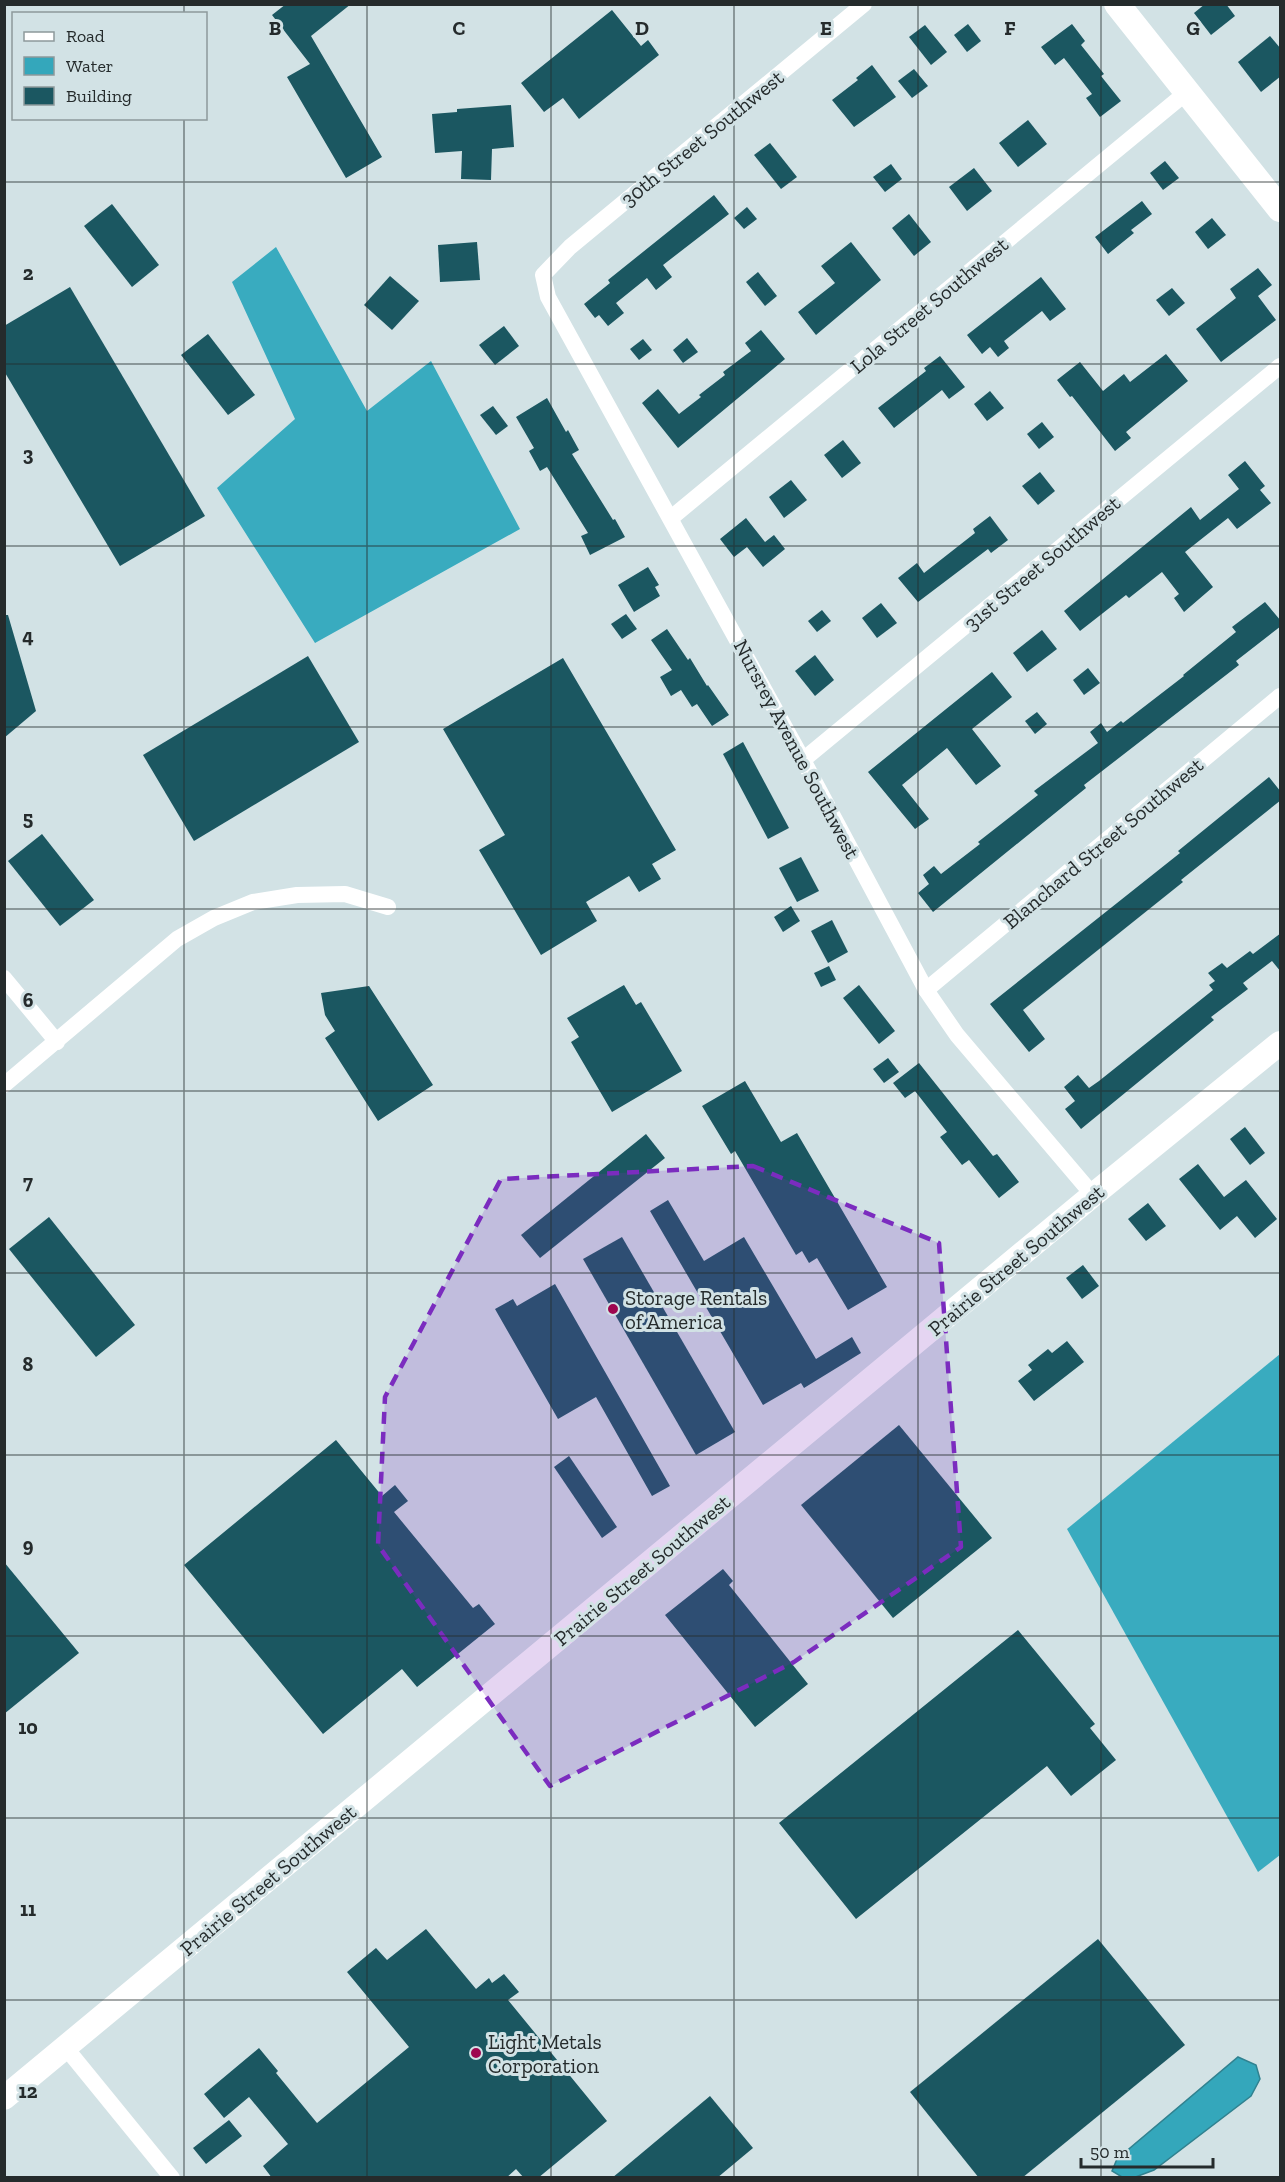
<svg xmlns="http://www.w3.org/2000/svg" width="1285" height="2182" font-family="'Zilla Slab',serif">
<style>
.forest{fill:#39abbf}
.water{fill:#34a7bb;stroke:#308290;stroke-width:1.5}
.building{fill:#1b5761}
.lines{fill:none;stroke-linecap:round;stroke-linejoin:round}
.street{stroke:#fff;stroke-width:16}
.secondary{stroke:#fff;stroke-width:24}
.primary{stroke:#fff;stroke-width:26}
.marked{fill:#7b2cbf;fill-opacity:0.2;stroke:#7b2cbf;stroke-width:4.5;stroke-dasharray:12 8;stroke-linejoin:round}
.grid{fill:none;stroke:#252b2c;stroke-width:1.5;stroke-opacity:0.55}
.poi-dot{fill:#9e064f;stroke:#d2e2e5;stroke-width:2}
.labels{text-anchor:middle;dominant-baseline:central;stroke-width:6;stroke-linejoin:round;paint-order:stroke}
.street-label{font-size:21px;fill:#252b2c;stroke:#d2e2e5}
.poi-label{font-size:21px;fill:#252b2c;stroke:#d2e2e5;text-anchor:start}
.grid-label{font-size:20px;text-anchor:middle;font-weight:bold;fill:#252b2c;stroke:#d2e2e5;stroke-width:6;stroke-linejoin:round;paint-order:stroke}
</style>
<rect width="100%" height="100%" fill="#d2e2e5"/>
<g class="forest">
<path d="M276,247L367,411L431,361L520,529L315,643L217,488L295,419L232,282Z"/>
<path d="M1280,1354V1855L1258,1872L1067,1529Z"/>
</g>
<path class="water" d="M1238,2057L1256,2065L1260,2079L1251,2096L1154,2170L1133,2178L1122,2177L1112,2171L1117,2159Z"/>
<g class="building">
<path d="M286,4H351L311,36L382,157L346,178L287,77L310,64L272,15Z"/>
<path d="M1205,4H1226L1235,16L1211,35L1194,13Z"/>
<path d="M612,10L641,46L648,40L659,55L579,119L563,98L544,112L521,83Z"/>
<path d="M968,24L981,41L967,52L954,35Z"/>
<path d="M1072,24L1085,41L1081,45L1104,74L1101,76L1121,101L1100,117L1086,98L1092,94L1064,58L1055,65L1041,47Z"/>
<path d="M925,25L947,52L931,65L909,37Z"/>
<path d="M1270,36L1281,49V76L1261,92L1238,62Z"/>
<path d="M872,65L896,97L854,127L832,100L858,80L856,78Z"/>
<path d="M914,69L928,86L912,98L898,81Z"/>
<path d="M511,105L514,147L492,149L491,180L461,179L462,151L435,153L432,114L457,112V109Z"/>
<path d="M1028,120L1047,144L1018,167L999,143Z"/>
<path d="M770,143L797,177L781,189L754,155Z"/>
<path d="M1165,161L1179,178L1163,190L1150,173Z"/>
<path d="M891,164L902,179L885,192L873,177Z"/>
<path d="M974,168L992,191L967,211L949,187Z"/>
<path d="M714,195L729,214L663,265L672,277L656,290L647,278L616,303L624,313L608,326L599,315L595,318L584,304L610,283L608,280Z"/>
<path d="M1142,201L1152,214L1131,230L1134,233L1108,254L1095,237Z"/>
<path d="M112,204L159,265L132,287L84,226Z"/>
<path d="M747,207L757,219L744,229L734,218Z"/>
<path d="M909,214L931,242L914,256L892,228Z"/>
<path d="M1212,218L1226,235L1208,249L1195,232Z"/>
<path d="M477,242L480,280L440,282L438,245Z"/>
<path d="M851,242L881,280L816,335L798,312L835,283L821,266Z"/>
<path d="M1258,268L1272,285L1258,296L1276,320L1221,362L1196,329L1236,298L1230,289Z"/>
<path d="M758,272L777,296L765,306L746,282Z"/>
<path d="M390,276L419,301L392,330L364,305Z"/>
<path d="M1041,277L1066,309L1050,321L1042,311L1004,341L1009,348L998,357L990,347L982,354L967,335Z"/>
<path d="M70,287L205,516L120,566L4,371V326Z"/>
<path d="M1172,288L1185,303L1169,316L1156,300Z"/>
<path d="M504,326L519,346L495,365L479,345Z"/>
<path d="M761,330L785,359L678,448L642,403L658,389L679,414L701,397L699,395L725,375L723,372L751,351L745,343Z"/>
<path d="M208,334L255,395L228,415L181,355Z"/>
<path d="M687,338L698,352L683,363L673,350Z"/>
<path d="M643,339L652,350L639,360L630,349Z"/>
<path d="M1166,354L1188,381L1126,432L1131,438L1115,451L1072,396L1070,397L1057,380L1080,362L1103,391L1124,374L1130,382Z"/>
<path d="M940,356L965,387L949,399L942,390L894,428L878,408L926,371L924,368Z"/>
<path d="M990,391L1004,408L987,421L974,404Z"/>
<path d="M547,398L566,432L568,430L579,450L572,454L613,520L615,519L625,537L590,555L581,536L588,533L547,467L540,471L529,451L534,448L516,417Z"/>
<path d="M493,406L508,426L496,435L480,415Z"/>
<path d="M1042,422L1054,437L1039,449L1027,434Z"/>
<path d="M843,440L861,463L842,478L824,455Z"/>
<path d="M1245,461L1265,486L1260,490L1271,503L1237,529L1228,518L1185,552L1213,587L1184,612L1174,598L1179,594L1162,572L1129,598L1126,595L1080,631L1064,611L1191,507L1200,520L1239,489L1228,475Z"/>
<path d="M1040,472L1055,491L1038,505L1022,486Z"/>
<path d="M791,480L807,500L784,518L769,497Z"/>
<path d="M990,516L1008,540L991,553L988,549L918,602L898,578L917,563L924,573L975,533L973,529Z"/>
<path d="M746,518L765,542L774,535L785,549L763,567L747,547L734,557L720,539Z"/>
<path d="M648,567L659,585L655,587L660,596L634,612L618,585Z"/>
<path d="M1265,602L1281,621V626L1236,661L1239,665L1084,785L1086,788L933,912L918,893L929,884L923,875L934,866L941,874L980,844L978,842L1038,795L1034,791L1098,743L1090,732L1101,723L1107,732L1121,721L1123,723L1184,676L1183,675L1236,632L1232,627Z"/>
<path d="M881,603L897,623L877,638L862,618Z"/>
<path d="M822,610L831,621L817,632L808,621Z"/>
<path d="M626,614L637,629L622,639L611,624Z"/>
<path d="M4,615H8L36,711L4,738Z"/>
<path d="M667,629L688,660L690,658L707,686L708,685L729,715L712,726L697,704L692,707L681,690L671,696L660,677L672,670L651,640Z"/>
<path d="M1042,630L1057,649L1027,672L1013,653Z"/>
<path d="M815,655L834,680L815,696L795,671Z"/>
<path d="M308,656L359,742L194,841L143,755Z"/>
<path d="M563,658L676,850L652,864L661,879L639,892L629,876L586,902L597,921L541,955L479,850L505,835L443,729Z"/>
<path d="M1088,668L1100,683L1084,695L1073,680Z"/>
<path d="M992,672L1012,697L972,729L1001,766L976,785L947,748L902,785L929,819L915,829L868,772Z"/>
<path d="M1037,712L1047,724L1035,734L1025,721Z"/>
<path d="M743,742L789,828L768,839L723,754Z"/>
<path d="M1269,777L1281,792V800L1181,880L1183,882L1023,1010L1045,1039L1029,1052L990,1004L1180,853L1178,851Z"/>
<path d="M42,834L94,900L60,926L8,861Z"/>
<path d="M801,857L819,891L797,902L779,868Z"/>
<path d="M791,906L800,921L783,932L774,917Z"/>
<path d="M832,920L848,952L828,963L811,931Z"/>
<path d="M1281,933V972L1272,961L1243,983L1248,989L1211,1017L1214,1020L1081,1129L1065,1109L1075,1101L1064,1087L1078,1075L1089,1088L1099,1081L1213,990L1209,985L1215,981L1208,973L1222,963L1227,968L1250,951L1253,954Z"/>
<path d="M829,966L836,980L821,987L814,973Z"/>
<path d="M624,985L636,1005L641,1002L682,1071L612,1112L571,1042L579,1037L567,1018Z"/>
<path d="M859,985L895,1031L879,1044L843,998Z"/>
<path d="M369,986L433,1085L378,1121L325,1038L335,1031L325,1015L321,993Z"/>
<path d="M888,1058L899,1072L884,1083L873,1069Z"/>
<path d="M919,1063L993,1156L997,1154L1019,1182L999,1198L969,1160L962,1165L940,1137L947,1132L915,1091L905,1098L893,1083Z"/>
<path d="M745,1081L781,1142L797,1133L887,1287L848,1310L817,1258L809,1263L802,1251L796,1255L735,1151L731,1154L702,1106Z"/>
<path d="M1245,1127L1265,1153L1250,1165L1230,1139Z"/>
<path d="M646,1134L665,1158L540,1258L521,1235Z"/>
<path d="M1198,1164L1224,1197L1246,1180L1277,1219L1255,1238L1237,1216L1220,1230L1179,1179Z"/>
<path d="M668,1200L704,1261L744,1237L816,1359L852,1337L861,1353L804,1388L801,1383L763,1405L650,1211Z"/>
<path d="M1148,1203L1166,1226L1146,1241L1128,1219Z"/>
<path d="M49,1217L135,1325L96,1357L9,1249Z"/>
<path d="M622,1237L735,1432L696,1455L583,1259Z"/>
<path d="M1083,1265L1099,1286L1082,1299L1066,1278Z"/>
<path d="M555,1284L670,1486L652,1496L596,1397L558,1419L495,1309L513,1299L517,1306Z"/>
<path d="M1067,1341L1084,1362L1034,1401L1018,1381L1032,1370L1028,1365L1048,1349L1052,1353Z"/>
<path d="M899,1425L992,1538L893,1618L801,1505Z"/>
<path d="M336,1440L382,1496L395,1485L408,1501L394,1512L473,1608L479,1604L495,1624L417,1687L402,1669L323,1734L184,1565Z"/>
<path d="M569,1456L617,1527L602,1538L554,1467Z"/>
<path d="M4,1562L79,1653L4,1714Z"/>
<path d="M723,1569L733,1581L729,1585L808,1684L755,1727L665,1615Z"/>
<path d="M1018,1630L1095,1724L1090,1728L1116,1760L1071,1796L1047,1766L856,1919L779,1823Z"/>
<path d="M426,1929L476,1989L489,1978L492,1983L504,1974L519,1992L508,2000L607,2121L538,2178H524L516,2169L506,2178H272L263,2166L288,2144L249,2097L224,2118L204,2094L259,2048L278,2071L276,2073L317,2123L409,2047L347,1972L376,1948L387,1960Z"/>
<path d="M1098,1939L1185,2045L1022,2178H979L910,2092Z"/>
<path d="M710,2096L753,2148L717,2178H612Z"/>
<path d="M229,2120L242,2136L206,2164L193,2148Z"/>
</g>
<g class="lines">
<g class="street">
<path d="M864,4L570,247L543,275L548,297L803,760L926,990L957,1035L1093,1195"/>
<path d="M671,518L1187,92"/>
<path d="M803,760L1280,366"/>
<path d="M4,978L57,1042"/>
<path d="M926,990L1280,696"/>
<path d="M4,1085L177,939L214,918L253,902L297,895L345,894L388,907"/>
<path d="M66,2048L172,2178"/>
</g>
<path class="secondary" d="M4,2098L1093,1195L1280,1043"/>
<path class="primary" d="M1117,4L1280,209"/>
</g>
<path class="marked" d="M753,1166L939,1243L961,1547L794,1662L550,1786L378,1545L385,1397L501,1179Z"/>
<path class="grid" d="M184,4V14M367,4V2178M551,4V2178M734,4V2178M918,4V2178M1101,4V2178M184,118V2178M4,182H1280M4,364H1280M4,546H1280M4,727H1280M4,909H1280M4,1091H1280M4,1273H1280M4,1455H1280M4,1636H1280M4,1818H1280M4,2000H1280"/>
<g class="poi-dot">
<circle cx="613" cy="1309" r="6"/>
<circle cx="476" cy="2053" r="6"/>
</g>
<g class="labels">
<g class="street-label">
<text transform="translate(702 138) rotate(-39)">30th Street Southwest</text>
<text transform="translate(929 305) rotate(-40)">Lola Street Southwest</text>
<text transform="translate(1042 563) rotate(-40)">31st Street Southwest</text>
<text transform="translate(797 749) rotate(62)">Nursrey Avenue Southwest</text>
<text transform="translate(1103 843) rotate(-40)">Blanchard Street Southwest</text>
<text transform="translate(1016 1260) rotate(-40)">Prairie Street Southwest</text>
<text transform="translate(642 1570) rotate(-40)">Prairie Street Southwest</text>
<text transform="translate(268 1880) rotate(-40)">Prairie Street Southwest</text>
</g>
<g class="poi-label">
<text x="625" y="1297">Storage Rentals<tspan x="625" dy="24">of America</tspan></text>
<text x="488" y="2041">Light Metals<tspan x="488" dy="24">Corporation</tspan></text>
</g>
</g>
<g class="grid-label">
<text x="275" y="35">B</text>
<text x="459" y="35">C</text>
<text x="642" y="35">D</text>
<text x="826" y="35">E</text>
<text x="1010" y="35">F</text>
<text x="1193" y="35">G</text>
<text x="28" y="280">2</text>
<text x="28" y="461">3</text>
<text x="28" y="643">4</text>
<text x="28" y="825">5</text>
<text x="28" y="1007">6</text>
<text x="28" y="1189">7</text>
<text x="28" y="1371">8</text>
<text x="28" y="1552">9</text>
<text x="28" y="1734">10</text>
<text x="28" y="1916">11</text>
<text x="28" y="2098">12</text>
</g>
<rect width="1285" height="2182" fill="none" stroke="#252b2c" stroke-width="12"/>
<rect x="12" y="12" width="195" height="108" fill="#d2e2e5" stroke="#8d999b" stroke-width="1.5"/>
<rect x="24" y="32" width="30" height="9" fill="#ffffff" stroke="#8d999b" stroke-width="1.5"/>
<text x="66" y="42" font-size="18" fill="#252b2c">Road</text>
<rect x="24" y="57" width="30" height="18" fill="#34a7bb" stroke="#8d999b" stroke-width="1.5"/>
<text x="66" y="72" font-size="18" fill="#252b2c">Water</text>
<rect x="24" y="87" width="30" height="18" fill="#1b5761" stroke="#8d999b" stroke-width="1.5"/>
<text x="66" y="102" font-size="18" fill="#252b2c">Building</text>
<path d="M1081 2158v9h132v-9" fill="none" stroke="#252b2c" stroke-width="3"/>
<text x="1090" y="2158" font-size="18" fill="#252b2c" stroke="#d2e2e5" stroke-width="4.5" paint-order="stroke">50 m</text>
</svg>
